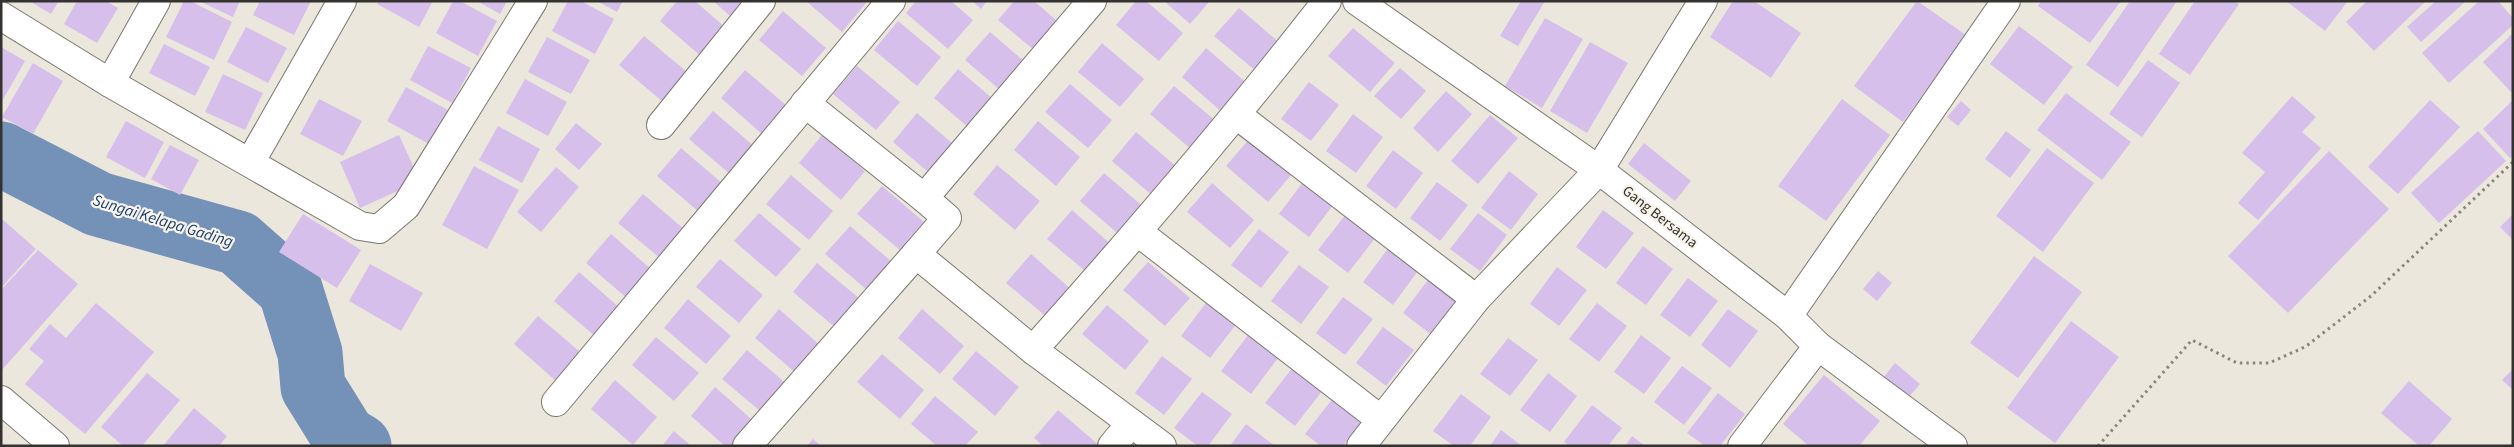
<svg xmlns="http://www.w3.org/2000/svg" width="2514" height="447" font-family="'Source Sans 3',sans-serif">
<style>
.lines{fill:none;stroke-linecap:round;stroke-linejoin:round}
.river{stroke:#7491b7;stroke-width:65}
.building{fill:#d7bfec}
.minor-casing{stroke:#7b776f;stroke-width:30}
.path{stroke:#88867f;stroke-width:3;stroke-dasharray:2.5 4;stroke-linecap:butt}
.minor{stroke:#fff;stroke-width:28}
.labels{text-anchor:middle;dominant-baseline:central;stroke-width:4.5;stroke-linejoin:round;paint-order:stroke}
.street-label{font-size:15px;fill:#35332f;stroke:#f9f4eb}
.water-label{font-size:16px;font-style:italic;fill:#163d6e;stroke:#f9f4eb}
</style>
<rect width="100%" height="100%" fill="#ebe7dd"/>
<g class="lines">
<path class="river" d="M1,154L98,204L238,243L290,289L310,353L313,387L344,437L359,446"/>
</g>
<g class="building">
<path d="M29,1H59L51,14Z"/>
<path d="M77,1H106L118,8L97,43L64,24Z"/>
<path d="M184,1H190L232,22L214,60L166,37Z"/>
<path d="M199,1H240L233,17Z"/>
<path d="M260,1H311L294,35L253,15Z"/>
<path d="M379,1H433L419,27L377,4Z"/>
<path d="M453,1H460L497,21L478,56L436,33Z"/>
<path d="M477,1H507L500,14Z"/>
<path d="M568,1H581L614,19L595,54L552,31Z"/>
<path d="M597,1H623L617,12Z"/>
<path d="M677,1H695L727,29L702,57L660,21Z"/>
<path d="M713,1H750L735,20Z"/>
<path d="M806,1H864L866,3L842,32Z"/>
<path d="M916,1H951L973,20L948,49L906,13Z"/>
<path d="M972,1H987L981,9Z"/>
<path d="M1014,1H1034L1064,27L1040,55L998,20Z"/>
<path d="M1136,1H1146L1183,33L1159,61L1116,25Z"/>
<path d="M1164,1H1210L1190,24Z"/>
<path d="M1521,1H1545L1518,46L1500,36Z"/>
<path d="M1733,1H1754L1801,33L1771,78L1710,37Z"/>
<path d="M1917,1L1966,35L1903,122L1854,86Z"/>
<path d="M2041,1H2121L2090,43L2038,6Z"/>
<path d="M2130,1H2177L2118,87L2086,65Z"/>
<path d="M2195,1H2234L2239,4L2190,75L2159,54Z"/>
<path d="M2286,1H2348L2325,31Z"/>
<path d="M2367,1H2426L2374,51L2346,22Z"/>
<path d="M2436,1H2466L2421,42L2407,27Z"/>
<path d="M2479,1H2498L2513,18V25L2449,83L2422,53Z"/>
<path d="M1239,8L1281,44L1257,72L1214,36Z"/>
<path d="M783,11L826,48L802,76L759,40Z"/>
<path d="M1545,18L1583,39L1542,108L1505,86Z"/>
<path d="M898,21L941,57L917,86L874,50Z"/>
<path d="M2019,26L2073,67L2044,105L1990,64Z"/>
<path d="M246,27L287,48L268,83L227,62Z"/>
<path d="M1353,28L1395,63L1370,92L1328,56Z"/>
<path d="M990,32L1032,68L1007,96L965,60Z"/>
<path d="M2513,33V91L2511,92L2483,62Z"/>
<path d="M644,36L687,72L662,101L619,65Z"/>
<path d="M547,37L590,60L571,94L528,72Z"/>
<path d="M1590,42L1628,63L1587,133L1550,111Z"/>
<path d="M1102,43L1144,79L1120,107L1078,72Z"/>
<path d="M164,44L210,67L195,96L149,73Z"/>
<path d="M428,46L471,68L452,103L410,80Z"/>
<path d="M1,47L25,61L1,103Z"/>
<path d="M1206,48L1249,85L1224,114L1182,77Z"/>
<path d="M2148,60L2180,83L2142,137L2109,114Z"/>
<path d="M33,63L63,81L33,134L2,117Z"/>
<path d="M857,66L900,102L876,130L833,94Z"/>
<path d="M1400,68L1426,91L1401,119L1374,96Z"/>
<path d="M958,69L1000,105L976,134L934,98Z"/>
<path d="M745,70L787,106L763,135L721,98Z"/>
<path d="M223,74L263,93L245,130L205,112Z"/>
<path d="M525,79L567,102L548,136L506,113Z"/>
<path d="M1309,82L1339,105L1311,141L1281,119Z"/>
<path d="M1070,84L1112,120L1088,148L1045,112Z"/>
<path d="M1174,86L1217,122L1192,150L1150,114Z"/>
<path d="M406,87L448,110L429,144L387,121Z"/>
<path d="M1446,91L1472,114L1438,152L1413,128Z"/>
<path d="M2066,93L2131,142L2102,180L2037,130Z"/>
<path d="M2292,96L2316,117L2302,132L2321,148L2258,220L2238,203L2265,172L2242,153Z"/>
<path d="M319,99L362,121L343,156L300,134Z"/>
<path d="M1842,99L1890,135L1826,221L1778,186Z"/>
<path d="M2430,100L2460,127L2398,194L2368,167Z"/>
<path d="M2513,100V156L2510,158L2483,129Z"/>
<path d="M1961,101L1971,110L1958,126L1947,117Z"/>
<path d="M713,111L755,147L731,175L689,139Z"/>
<path d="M917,113L959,149L935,178L893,142Z"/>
<path d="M1353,114L1383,137L1356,173L1326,151Z"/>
<path d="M1490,115L1518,138L1478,184L1451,161Z"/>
<path d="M126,121L164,142L145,178L106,157Z"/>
<path d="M1038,121L1080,157L1056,186L1014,150Z"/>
<path d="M576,123L602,144L579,170L555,149Z"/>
<path d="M498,126L540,149L522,183L479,160Z"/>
<path d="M2006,131L2031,150L2010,178L1985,159Z"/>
<path d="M2478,131L2506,161L2439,223L2411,193Z"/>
<path d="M1136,132L1178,168L1154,197L1112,161Z"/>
<path d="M823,134L865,171L841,200L799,163Z"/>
<path d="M399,135L420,181L360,208L340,162Z"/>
<path d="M1250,138L1292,174L1268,202L1226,166Z"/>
<path d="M1644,143L1691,181L1675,201L1628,164Z"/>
<path d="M170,145L199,160L180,195L151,179Z"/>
<path d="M681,148L723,184L699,212L657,176Z"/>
<path d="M2047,148L2094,183L2043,252L1996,216Z"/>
<path d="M1393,150L1423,173L1396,209L1366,186Z"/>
<path d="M2329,151L2389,209L2288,313L2228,256Z"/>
<path d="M997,165L1040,201L1015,230L973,194Z"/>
<path d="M474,166L519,190L487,249L442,225Z"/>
<path d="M556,167L579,187L541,232L517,212Z"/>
<path d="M1509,171L1538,194L1511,230L1481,208Z"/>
<path d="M1104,173L1146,209L1122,237L1080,201Z"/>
<path d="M791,175L833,211L809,240L766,204Z"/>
<path d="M1306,178L1336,201L1309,237L1279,214Z"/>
<path d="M1437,182L1468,205L1440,241L1410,218Z"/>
<path d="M1212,183L1254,220L1230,248L1187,212Z"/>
<path d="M882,186L924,222L900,250L857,214Z"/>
<path d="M643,194L685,230L661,259L618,223Z"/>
<path d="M1072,210L1114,247L1090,275L1047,239Z"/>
<path d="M1603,210L1634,233L1606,269L1576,247Z"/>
<path d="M759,213L801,249L776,277L734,241Z"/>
<path d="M1478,213L1507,235L1480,271L1450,249Z"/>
<path d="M303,214L361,250L337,288L279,252Z"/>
<path d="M1346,214L1376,237L1348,273L1318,250Z"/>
<path d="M2513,214V240L2500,227Z"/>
<path d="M1,218L36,249L1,288Z"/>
<path d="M850,226L892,262L867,290L825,254Z"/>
<path d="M1259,229L1289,252L1261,288L1231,265Z"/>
<path d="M611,234L653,271L628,299L586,263Z"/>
<path d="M1390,246L1420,268L1393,305L1363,282Z"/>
<path d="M1643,246L1673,269L1646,305L1616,283Z"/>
<path d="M38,250L78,284L1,371V290Z"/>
<path d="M1031,254L1073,291L1049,319L1006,283Z"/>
<path d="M2034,256L2082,292L2018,378L1970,343Z"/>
<path d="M720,259L763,295L739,323L696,287Z"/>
<path d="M1148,262L1190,298L1165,326L1123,290Z"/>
<path d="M817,263L860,299L836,328L793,292Z"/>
<path d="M370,264L423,293L401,331L349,301Z"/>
<path d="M1299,265L1329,287L1301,324L1271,301Z"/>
<path d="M1557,267L1587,290L1559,326L1530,304Z"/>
<path d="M1878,271L1892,283L1877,301L1863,289Z"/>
<path d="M579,272L621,309L596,337L554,301Z"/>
<path d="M1431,276L1461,299L1433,336L1403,313Z"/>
<path d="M1688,278L1718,301L1690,337L1660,315Z"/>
<path d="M1343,297L1373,319L1345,355L1316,333Z"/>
<path d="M688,299L731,336L706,364L664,328Z"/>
<path d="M1209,299L1238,322L1210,358L1181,336Z"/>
<path d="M96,303L154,352L85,434L25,384L44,361L29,349L50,324L66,338Z"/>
<path d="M1597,303L1627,326L1599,362L1569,339Z"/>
<path d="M1107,305L1149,341L1125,370L1082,334Z"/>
<path d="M779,309L821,346L797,374L755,338Z"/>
<path d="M922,309L964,346L940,374L898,338Z"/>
<path d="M1728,309L1758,331L1730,368L1701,345Z"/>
<path d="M538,316L580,352L556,381L514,344Z"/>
<path d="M2071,321L2119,357L2055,443L2007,408Z"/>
<path d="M1383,327L1414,350L1386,386L1356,363Z"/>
<path d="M1248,335L1278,358L1251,394L1221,371Z"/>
<path d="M1641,335L1671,358L1644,394L1614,372Z"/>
<path d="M656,337L699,373L674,401L632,365Z"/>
<path d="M1508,338L1538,360L1510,396L1480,374Z"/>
<path d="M747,350L789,386L765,415L722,379Z"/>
<path d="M976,351L1019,387L995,416L952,379Z"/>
<path d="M882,354L924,390L900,419L857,382Z"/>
<path d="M1162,356L1192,379L1164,415L1135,393Z"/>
<path d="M1895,363L1920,384L1907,399L1883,378Z"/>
<path d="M1682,366L1712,388L1684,425L1654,402Z"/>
<path d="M1293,367L1323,390L1295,426L1265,403Z"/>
<path d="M2513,369V390L2502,380Z"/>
<path d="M147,373L180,400L142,446H123L101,427Z"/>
<path d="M1548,373L1577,396L1550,432L1520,410Z"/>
<path d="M1824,375L1880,421L1859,446H1809L1783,424Z"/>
<path d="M615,380L657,417L633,445L591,409Z"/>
<path d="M2409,381L2452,419L2429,446H2419L2381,413Z"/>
<path d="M715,387L757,424L738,446H725L691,416Z"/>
<path d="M1202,392L1232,414L1208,446H1198L1174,428Z"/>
<path d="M1718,393L1745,414L1720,446H1705L1687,433Z"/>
<path d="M1461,394L1491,417L1470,446H1454L1433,431Z"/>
<path d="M935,396L978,432L965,446H937L911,424Z"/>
<path d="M1333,398L1363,420L1343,446H1321L1305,434Z"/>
<path d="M1592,405L1622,428L1608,446H1570L1564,442Z"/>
<path d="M194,408L227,436L219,446H163Z"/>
<path d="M1058,410L1100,446H1043L1034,438Z"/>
<path d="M1246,424L1275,446H1230Z"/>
<path d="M1501,430L1522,446H1490Z"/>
<path d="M674,431L691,446H662Z"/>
<path d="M1632,436L1645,446H1625Z"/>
<path d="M813,439L821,446H807Z"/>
</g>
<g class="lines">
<defs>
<g id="minor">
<path d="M1092,1L924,198L947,218L916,254L1033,350L1162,446"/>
<path d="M1357,1L1599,170L1788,316L1818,346L1953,446"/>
<path d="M1,16L110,83L360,226L379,229L406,206L533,1"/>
<path d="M110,83L156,1"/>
<path d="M805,103L924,198"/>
<path d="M1237,115L1476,299"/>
<path d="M661,125L761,1"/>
<path d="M251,161L342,1"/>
<path d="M1138,232L1380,419"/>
<path d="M1788,316L2006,1"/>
<path d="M1033,350C1134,237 1233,121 1327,1"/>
<path d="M1,400L55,446"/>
<path d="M556,402L891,1"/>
<path d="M747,446L916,254"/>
<path d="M1112,446L1131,423"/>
<path d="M1361,446L1476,299L1599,170L1703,1"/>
<path d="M1742,446L1818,346"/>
</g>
</defs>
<use href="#minor" class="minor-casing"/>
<path class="path" d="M2098,446L2192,340L2237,363H2269L2305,347L2371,296L2513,162"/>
<use href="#minor" class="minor"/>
</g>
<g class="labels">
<g class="street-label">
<text transform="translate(1660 217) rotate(38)">Gang Bersama</text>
</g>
<g class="water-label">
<text transform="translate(163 221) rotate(17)">Sungai Kelapa Gading</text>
</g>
</g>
<rect width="2514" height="447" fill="none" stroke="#35332f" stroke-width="5"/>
</svg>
